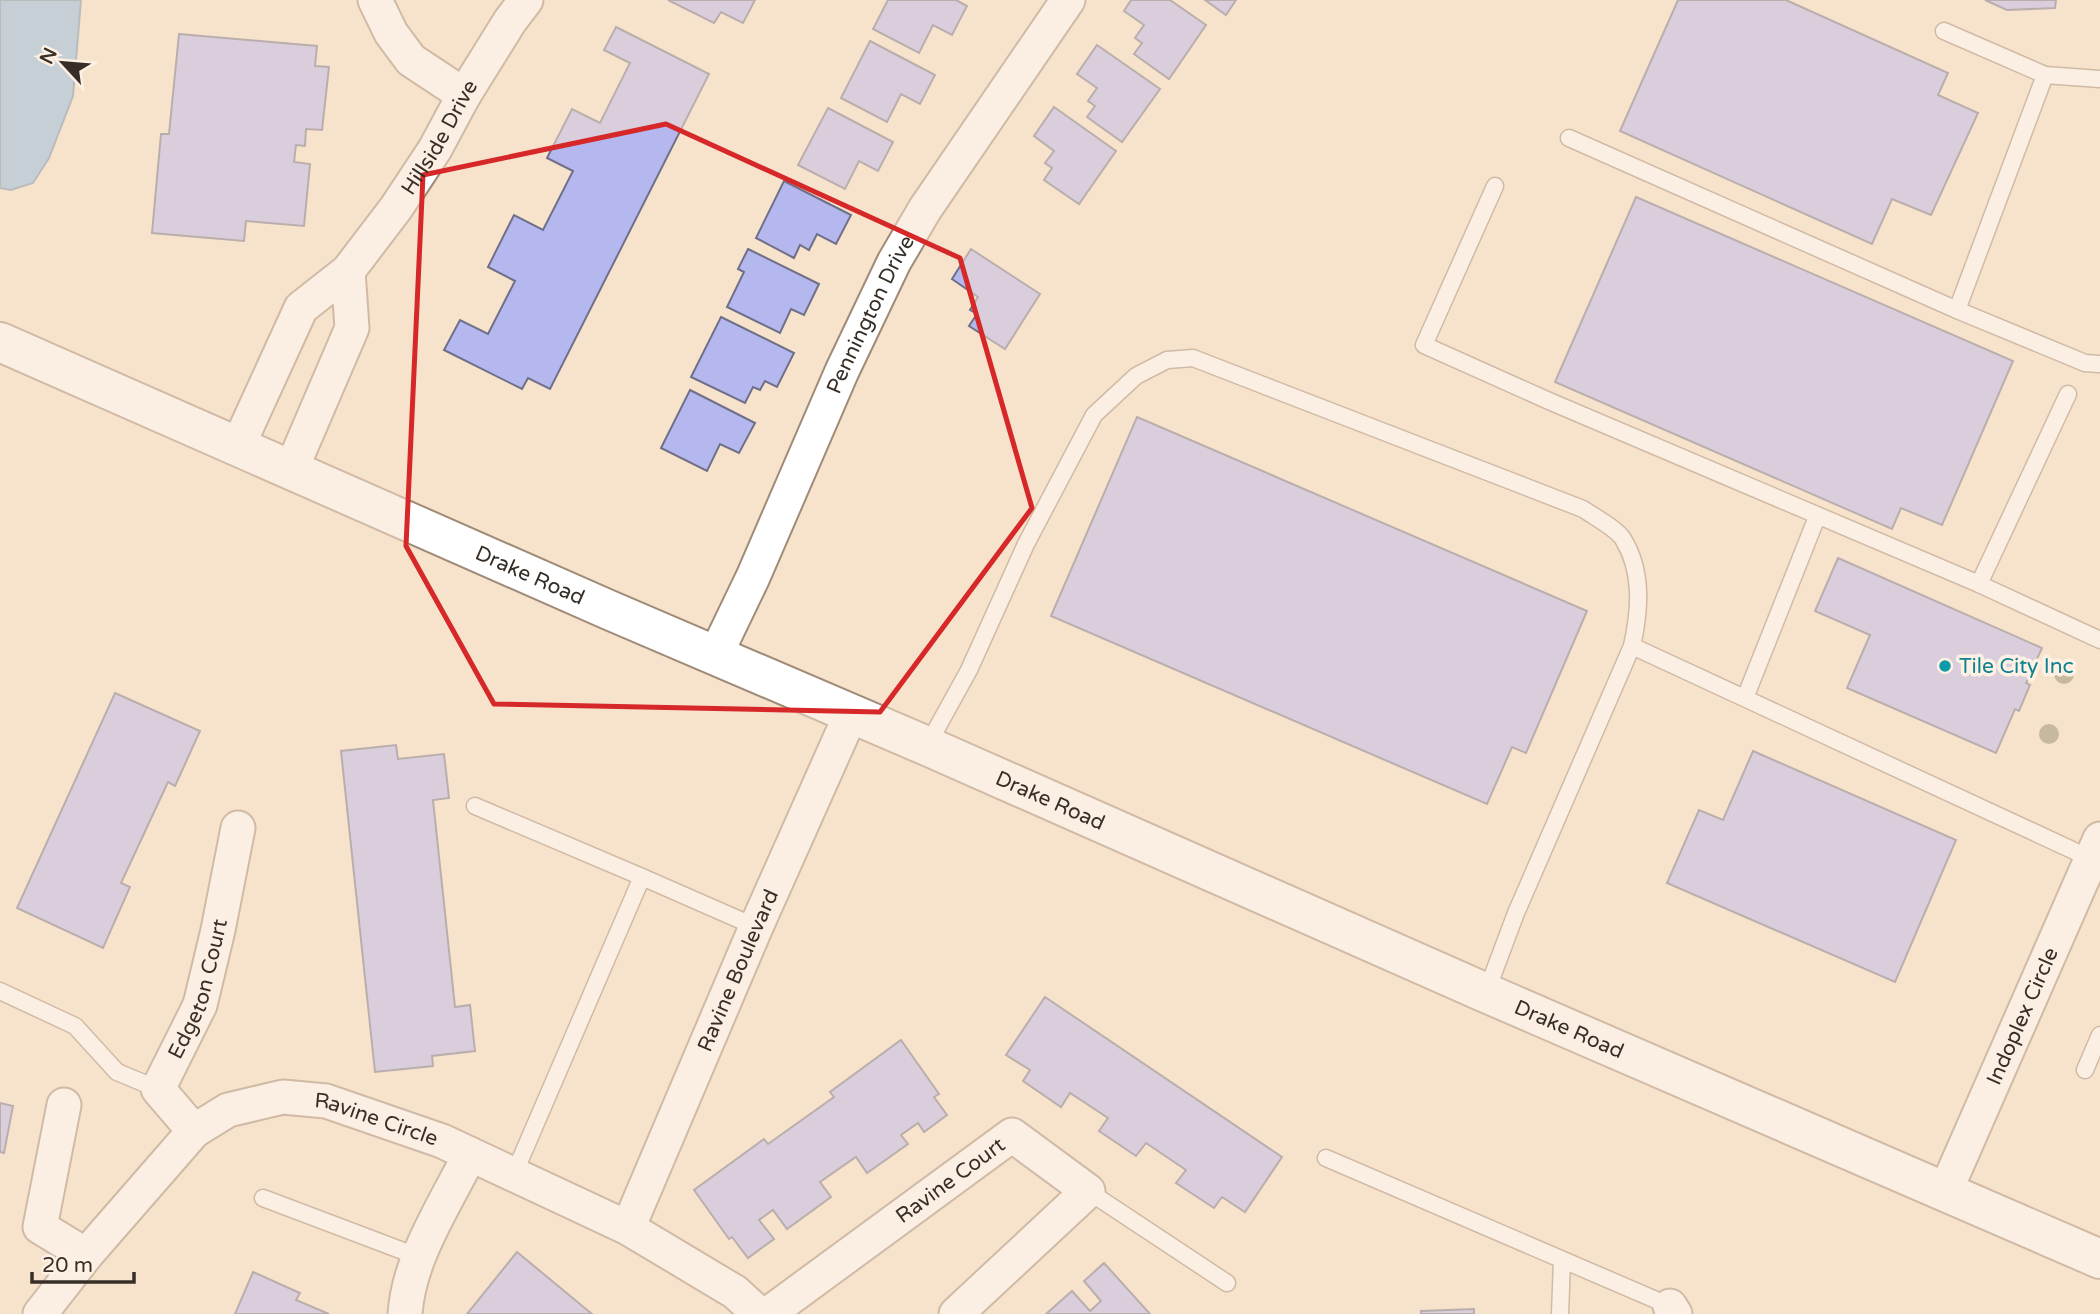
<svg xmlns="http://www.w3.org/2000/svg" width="2100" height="1314" font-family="'Varela Round',sans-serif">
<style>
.water{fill:#87b8e1;stroke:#6f8fa9;stroke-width:2}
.building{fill:#b5b7ef;stroke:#6f7088;stroke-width:2}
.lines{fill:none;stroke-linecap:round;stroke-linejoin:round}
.service-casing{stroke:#9f8b77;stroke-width:19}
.minor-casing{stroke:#9f8b77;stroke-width:37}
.tertiary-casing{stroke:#9f8b77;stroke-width:42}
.service{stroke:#fff;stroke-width:16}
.minor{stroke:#fff;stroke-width:33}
.tertiary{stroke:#fff;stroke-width:38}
.tree{fill:#8d8866}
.marked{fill:none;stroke:#d62828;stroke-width:5;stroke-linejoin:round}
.culture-dot{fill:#0f9aa8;stroke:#fef1e4;stroke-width:2.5}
.labels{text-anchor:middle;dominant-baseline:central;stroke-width:7;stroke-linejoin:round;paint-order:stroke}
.street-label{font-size:21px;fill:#372f27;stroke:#fef1e4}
.culture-label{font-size:21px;fill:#0d838f;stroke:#fef1e4;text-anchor:start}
</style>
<rect width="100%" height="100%" fill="#f7e2cc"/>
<path class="water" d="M0,0H81L73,96L49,158L33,183L11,190L0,188Z"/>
<g class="building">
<path d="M668,0H755L743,23L721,12L714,23Z"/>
<path d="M888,0H956L967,6L952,35L933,25L919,53L873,29Z"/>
<path d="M1131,0H1170L1206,25L1169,79L1134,54L1142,43L1135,38L1144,25L1124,11Z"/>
<path d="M1205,0H1236L1226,15Z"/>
<path d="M1678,0H1786L1948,73L1938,95L1978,113L1931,215L1892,199L1872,244L1620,131Z"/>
<path d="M1985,0H2056L2055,8L2007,10Z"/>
<path d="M616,27L709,74L550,389L528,378L522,389L444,350L460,320L488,334L515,281L488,267L514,215L543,230L573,171L547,158L572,109L600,123L630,63L604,50Z"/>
<path d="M179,34L317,46L315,66L329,67L322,130L306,129L305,146L296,145L294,162L310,164L304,226L246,221L244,241L152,233L161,134H169Z"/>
<path d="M870,41L935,75L920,104L901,94L887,122L841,98Z"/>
<path d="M1097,45L1160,89L1122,142L1087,117L1095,106L1088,101L1097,88L1077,74Z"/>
<path d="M1054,107L1116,151L1079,204L1044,180L1052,168L1045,163L1054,151L1034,136Z"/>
<path d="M828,108L893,142L878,171L859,161L845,189L798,165Z"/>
<path d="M784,181L851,215L836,244L817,234L809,250L800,245L794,258L756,238Z"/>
<path d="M1636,197L2013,361L1942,525L1901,508L1892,529L1555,382Z"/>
<path d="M748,249L819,284L804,315L791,309L780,333L727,307L744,272L738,269Z"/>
<path d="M971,249L1040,294L1005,349L969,326L977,314L970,310L978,297L952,279Z"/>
<path d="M721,317L794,353L777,387L765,381L760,390L753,387L745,403L691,377Z"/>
<path d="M690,390L755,423L739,453L720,444L707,471L661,448Z"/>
<path d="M1137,417L1587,611L1526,753L1512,747L1487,804L1051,616Z"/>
<path d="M1838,558L2042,648L2026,683L2030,685L2019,711L2015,709L1996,753L1847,688L1870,635L1815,611Z"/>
<path d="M115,693L200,731L175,786L168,782L121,883L130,887L103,948L17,908Z"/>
<path d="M396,745L398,759L444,754L449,798L433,800L455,1007L470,1005L475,1051L432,1056L433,1066L375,1072L341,751Z"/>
<path d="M1753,751L1956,840L1895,982L1667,883L1699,810L1723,820Z"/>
<path d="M1045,997L1282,1157L1245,1212L1222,1197L1214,1208L1176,1183L1186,1170L1146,1143L1136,1156L1099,1131L1108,1118L1070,1093L1061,1107L1023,1081L1030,1070L1006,1055Z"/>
<path d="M901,1040L939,1094L934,1097L947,1115L924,1132L918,1123L901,1135L908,1144L867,1173L856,1157L820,1182L831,1197L787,1229L773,1210L759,1220L774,1239L748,1258L732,1237L729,1239L694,1190L764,1139L768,1144L834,1097L830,1092Z"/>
<path d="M0,1103L13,1106L4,1153L0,1152Z"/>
<path d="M517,1252L592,1314H467Z"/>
<path d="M1104,1263L1150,1314H1046L1072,1291L1090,1311L1101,1301L1084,1281Z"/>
<path d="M253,1272L300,1293L296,1300L329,1314H235Z"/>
<path d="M1474,1309V1314H1421V1311Z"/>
</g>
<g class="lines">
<defs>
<g id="service">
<path d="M1944,31L2045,75L2100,79"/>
<path d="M1569,138L1957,310L2085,363L2100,364"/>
<path d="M1495,186L1424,345L1549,401L1979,584L2100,640"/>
<path d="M1957,310L2045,75"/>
<path d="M1979,584L2068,394"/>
<path d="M1632,646L2096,861"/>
<path d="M1745,698L1817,517"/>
<path d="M927,746L969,670L1026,544L1094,415L1136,376L1167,360L1193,358L1583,509C1593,516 1617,529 1623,539C1643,571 1640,610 1632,646L1516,913L1486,993"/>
<path d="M475,806L642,877L514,1174"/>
<path d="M642,877L756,927"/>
<path d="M0,991L75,1026L117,1072L158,1089"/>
<path d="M2085,1070L2100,1035"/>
<path d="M1326,1158L1670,1306"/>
<path d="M1088,1191L1227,1283"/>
<path d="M263,1198L419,1257"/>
<path d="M1560,1314L1562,1260"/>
</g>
<g id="minor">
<path d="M375,0L391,33L411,60L464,95"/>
<path id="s1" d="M237,448L301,308L348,271L396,208L435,149L464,95L510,21L526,0"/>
<path d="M291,470L352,328L348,271"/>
<path id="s2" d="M716,654L753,577L842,371L894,262L925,209L1068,0"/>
<path d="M64,1105L40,1227L86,1255"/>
<path id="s3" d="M194,1131L158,1089L200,1005L218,930L238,828"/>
<path id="s4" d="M1945,1192L2100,839"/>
<path id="s5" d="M628,1228L756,927L851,714"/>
<path d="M1670,1306L1675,1314"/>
<path id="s6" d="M40,1314L86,1255L194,1131L228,1110L283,1097L326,1101L442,1141L628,1228L735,1292L759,1314"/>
<path d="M405,1314C409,1257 445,1205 470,1154"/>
<path id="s7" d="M768,1314L1012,1135L1088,1191L956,1314"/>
</g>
<g id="tertiary">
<path id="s8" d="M0,342L609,610L927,746L1486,993L2100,1259"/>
</g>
</defs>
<use href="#service" class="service-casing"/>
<use href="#minor" class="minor-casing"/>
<use href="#tertiary" class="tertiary-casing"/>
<use href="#service" class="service"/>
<use href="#minor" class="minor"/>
<use href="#tertiary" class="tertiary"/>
</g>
<g class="tree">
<circle cx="2064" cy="674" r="10"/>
<circle cx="2049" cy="734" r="10"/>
</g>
<path d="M0 0H2100V1314H0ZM666,124L960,258L1032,508L880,712L494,704L406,546L423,175Z" fill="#f7e2cc" fill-opacity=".55" fill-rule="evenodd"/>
<path class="marked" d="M666,124L960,258L1032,508L880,712L494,704L406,546L423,175Z"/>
<circle class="culture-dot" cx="1945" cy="666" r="7"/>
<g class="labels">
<g class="street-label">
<text stroke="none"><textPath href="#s1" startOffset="376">Hillside Drive</textPath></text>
<text stroke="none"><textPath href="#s2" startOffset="373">Pennington Drive</textPath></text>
<text stroke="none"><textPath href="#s8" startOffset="579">Drake Road</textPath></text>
<text stroke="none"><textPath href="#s8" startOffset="1146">Drake Road</textPath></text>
<text stroke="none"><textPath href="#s5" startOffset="280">Ravine Boulevard</textPath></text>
<text stroke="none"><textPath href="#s3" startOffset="164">Edgeton Court</textPath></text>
<text stroke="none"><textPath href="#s4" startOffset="192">Indoplex Circle</textPath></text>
<text stroke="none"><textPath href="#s8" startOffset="1713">Drake Road</textPath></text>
<text stroke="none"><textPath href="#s6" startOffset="432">Ravine Circle</textPath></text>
<text stroke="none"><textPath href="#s7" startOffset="226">Ravine Court</textPath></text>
</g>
<g class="culture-label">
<text x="1959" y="666">Tile City Inc</text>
</g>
</g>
<g transform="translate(63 63) rotate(296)" stroke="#fef1e4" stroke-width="5" paint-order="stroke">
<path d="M0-5L12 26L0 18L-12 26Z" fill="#372f27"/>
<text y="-10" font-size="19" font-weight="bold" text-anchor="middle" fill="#372f27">N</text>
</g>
<path d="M32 1272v10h102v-10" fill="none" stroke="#372f27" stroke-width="3.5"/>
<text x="42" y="1272" font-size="21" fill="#372f27" stroke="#fef1e4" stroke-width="5" paint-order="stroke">20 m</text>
</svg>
